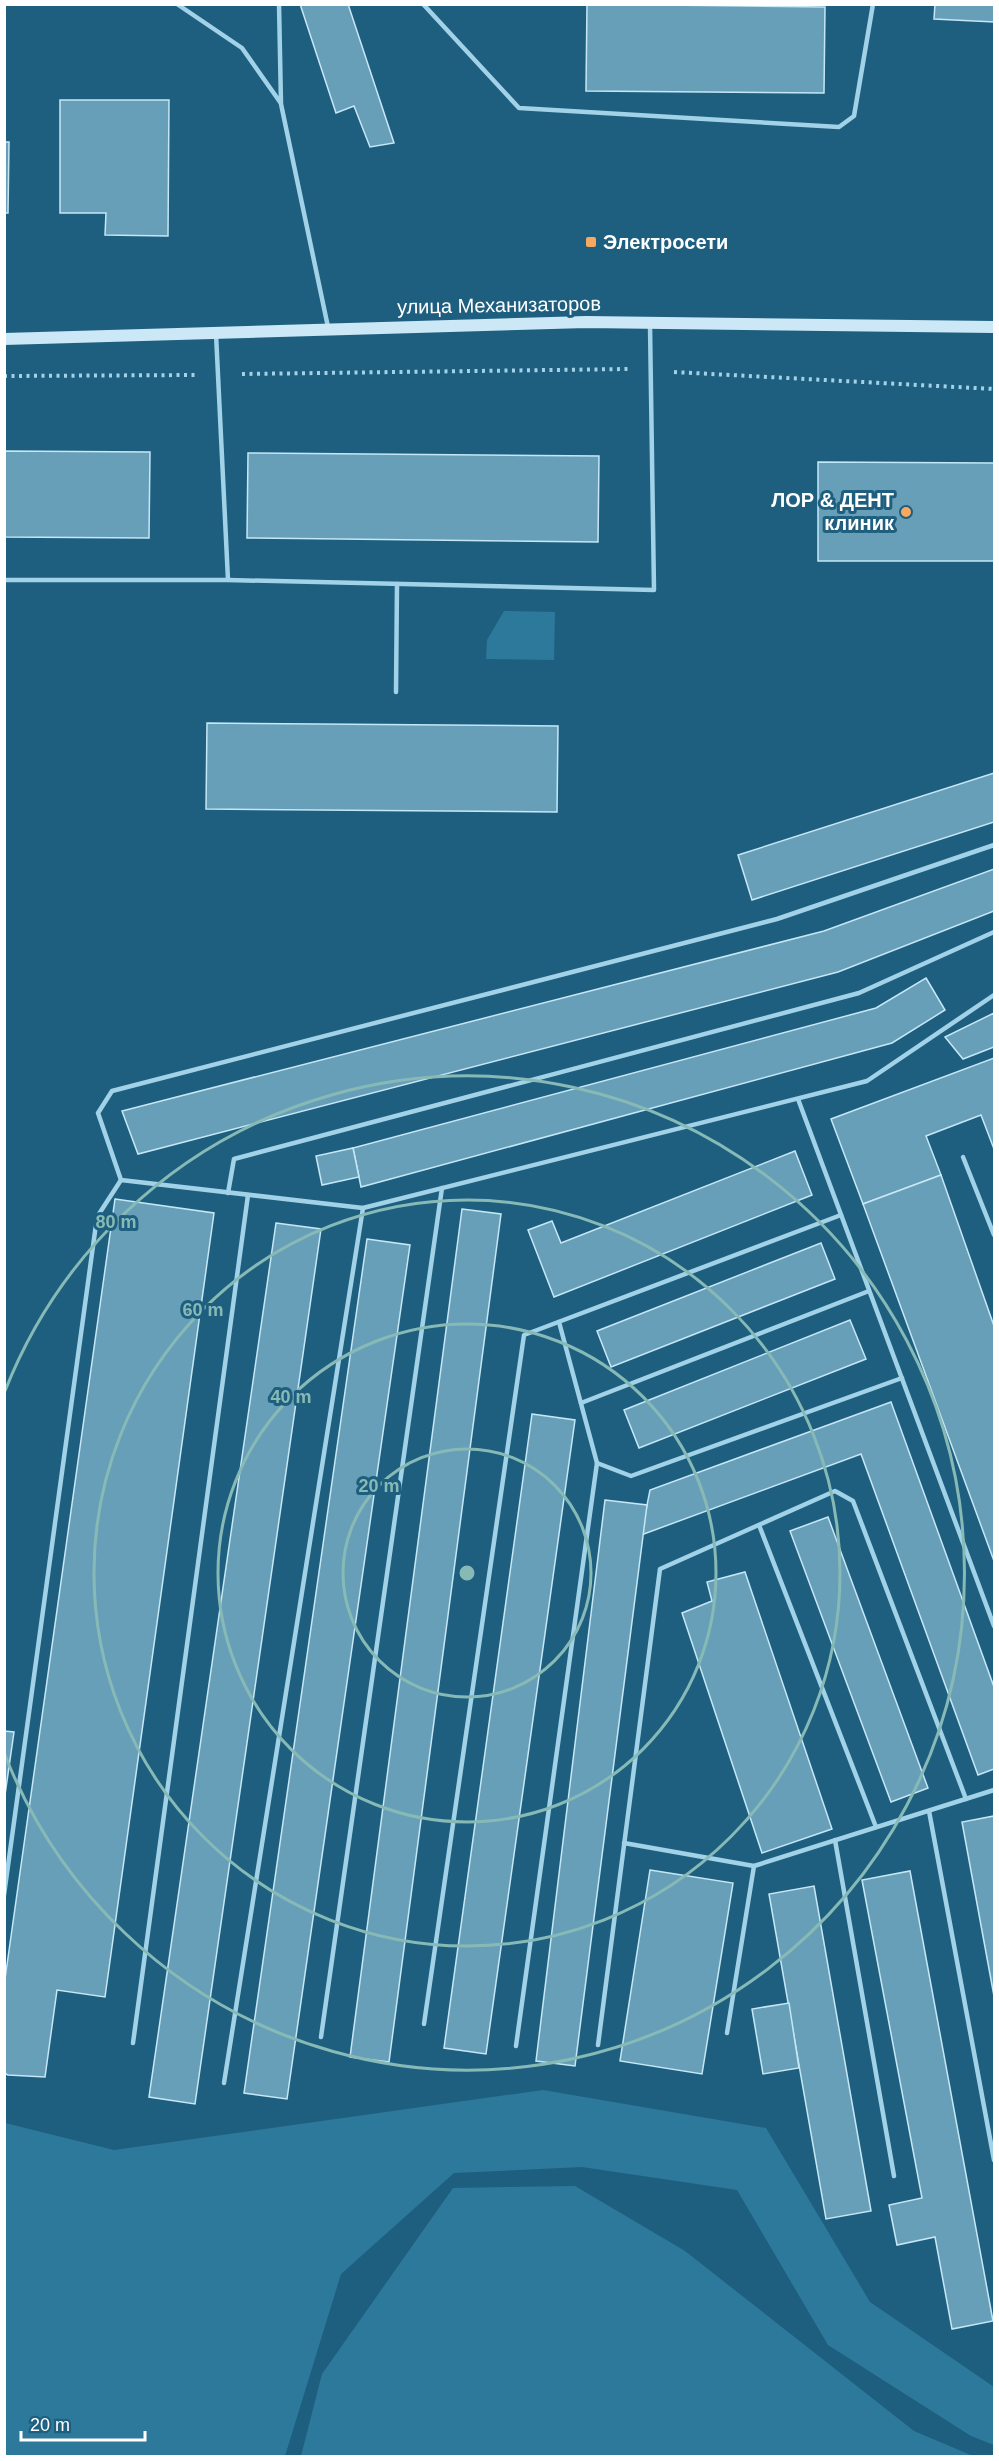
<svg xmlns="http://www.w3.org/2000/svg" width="999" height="2461" font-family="Helvetica,sans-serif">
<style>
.green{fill:#2d799c}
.building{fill:#689fb8;stroke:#c5e7f6;stroke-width:1.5}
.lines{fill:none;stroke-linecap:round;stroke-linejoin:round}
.path{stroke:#a2d2e8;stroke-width:4;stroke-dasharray:3 4.5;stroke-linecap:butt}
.lane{stroke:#a2d2e8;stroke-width:4.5}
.secondary{stroke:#cce8f6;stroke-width:12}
.ring{fill:none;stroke:#87bab6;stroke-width:3}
.poi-dot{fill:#f7a960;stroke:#1e5f7f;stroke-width:2}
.labels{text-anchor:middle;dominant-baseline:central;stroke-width:6;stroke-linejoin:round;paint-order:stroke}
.poi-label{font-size:20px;font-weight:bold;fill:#fff;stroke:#1e5f7f;text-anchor:start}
.street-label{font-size:20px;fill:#fff;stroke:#1e5f7f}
.centre{fill:#87bab6;stroke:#1e5f7f;stroke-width:3}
.ring-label{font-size:18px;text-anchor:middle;font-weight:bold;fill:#87bab6;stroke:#1e5f7f;stroke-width:6;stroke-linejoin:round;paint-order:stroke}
</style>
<rect width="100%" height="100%" fill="#1e5f7f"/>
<g class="green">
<path d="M504,611L555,612L554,660L486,659L487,640Z"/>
<path d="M543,2090L766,2128L870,2302L994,2387V2445L971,2436L828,2345L737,2190L582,2167L454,2173L341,2274L285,2456H5V2123L114,2150Z"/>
<path d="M575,2186L685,2251L914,2431L973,2456H301L322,2374L453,2188Z"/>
</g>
<g class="building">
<path d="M300,4H348L394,143L370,147L354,106L336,113Z"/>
<path d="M587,4L825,7L824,93L586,91Z"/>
<path d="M935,4H994V22L934,19Z"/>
<path d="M60,100H169L168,236L105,235L106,213H60Z"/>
<path d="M4,142H9L8,213H4Z"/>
<path d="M4,451L150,452L149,538L4,537Z"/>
<path d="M248,453L599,456L598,542L247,538Z"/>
<path d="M818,462L994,463V561H818Z"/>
<path d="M207,723L558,726L557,812L206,809Z"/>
<path d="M994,773V822L752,900L738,855Z"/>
<path d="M994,869V911L838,972L138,1154L122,1111L824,931Z"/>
<path d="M926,978L945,1010L892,1043L361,1187L353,1148L876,1008Z"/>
<path d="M994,1013V1047L963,1059L945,1037Z"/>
<path d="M994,1058V1149L981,1115L926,1136L941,1175L863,1204L831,1119Z"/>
<path d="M353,1148L359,1177L322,1185L316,1156Z"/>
<path d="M795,1151L812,1195L554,1297L528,1230L552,1221L561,1243Z"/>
<path d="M941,1175L994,1326V1561L863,1204Z"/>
<path d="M115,1199L214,1213L105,1997L57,1990L45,2077L8,2075L4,2073V1986Z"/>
<path d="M462,1209L501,1214L389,2062L350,2057Z"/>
<path d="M276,1223L321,1229L195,2104L149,2097Z"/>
<path d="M367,1239L410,1245L287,2099L244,2093Z"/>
<path d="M821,1243L835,1279L611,1367L597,1331Z"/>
<path d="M850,1320L866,1359L639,1448L624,1410Z"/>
<path d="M891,1402L994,1687V1769L978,1775L861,1454L641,1535L650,1490Z"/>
<path d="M532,1414L575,1420L486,2054L444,2048Z"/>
<path d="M605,1500L647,1505L575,2066L536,2061Z"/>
<path d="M828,1517L928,1788L891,1802L790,1531Z"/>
<path d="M745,1572L832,1829L762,1853L682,1613L712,1601L707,1582Z"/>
<path d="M4,1731L14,1732L4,1802Z"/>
<path d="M994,1816V1996L962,1822Z"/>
<path d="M650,1870L733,1883L702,2074L620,2061Z"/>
<path d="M910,1871L993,2321L952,2329L935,2237L897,2245L889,2205L922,2198L862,1880Z"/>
<path d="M814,1886L871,2211L826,2219L769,1894Z"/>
<path d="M789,2003L799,2068L763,2074L752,2009Z"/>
</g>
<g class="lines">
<g class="path">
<path d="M674,372L994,389"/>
<path d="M242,374L628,369"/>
<path d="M4,376L196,375"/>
</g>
<g class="lane">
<path d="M177,4L242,48L280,102"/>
<path d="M279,4L281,104L328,327"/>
<path d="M423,4L519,108L839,127L854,116L873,4"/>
<path d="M216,334L228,580"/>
<path d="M4,580H228L654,590L650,325"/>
<path d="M396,692L397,584"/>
<path d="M994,845L777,919L112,1091L98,1113L121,1180L363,1208L867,1081L994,995"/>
<path d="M798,1099L994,1626"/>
<path d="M963,1157L994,1235"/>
<path d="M228,1193L234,1159L859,993L994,932"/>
<path d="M581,1403L869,1291"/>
<path d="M597,1463L631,1476L902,1378"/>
<path d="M759,1525L876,1827"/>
<path d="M929,1811L994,2160"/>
<path d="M835,1840L894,2176"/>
<path d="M624,1843L754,1866L994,1790"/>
<path d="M4,1895L97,1217L121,1180"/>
<path d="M424,2024L524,1335L841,1215"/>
<path d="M727,2033L754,1866"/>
<path d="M321,2037L442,1188"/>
<path d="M133,2043L248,1195"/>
<path d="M598,2045L660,1569L835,1491L853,1501L966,1799"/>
<path d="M516,2046L597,1463L559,1322"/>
<path d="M224,2083L363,1208"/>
</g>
<path class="secondary" d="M4,339L586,322L994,327"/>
</g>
<g class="ring">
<circle cx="467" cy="1573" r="124"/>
<circle cx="467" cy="1573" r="249"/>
<circle cx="467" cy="1573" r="373"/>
<path d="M5 1391A497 497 0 1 1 5 1755"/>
</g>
<g class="poi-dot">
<rect x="585" y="236" width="12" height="12" rx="3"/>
<circle cx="906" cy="512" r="6"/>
</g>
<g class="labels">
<g class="poi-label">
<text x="603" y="242">Электросети</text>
<text x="894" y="500" text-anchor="end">ЛОР &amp; ДЕНТ<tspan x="894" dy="23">клиник</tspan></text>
</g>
<g class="street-label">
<text transform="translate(499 305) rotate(-1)">улица Механизаторов</text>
</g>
</g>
<circle cx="467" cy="1573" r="9" class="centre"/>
<g class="ring-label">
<text x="116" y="1228">80 m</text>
<text x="203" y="1316">60 m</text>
<text x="291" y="1403">40 m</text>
<text x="379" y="1492">20 m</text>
</g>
<rect width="999" height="2461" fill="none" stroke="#ffffff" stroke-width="12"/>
<path d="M21 2431v9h124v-9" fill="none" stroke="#ffffff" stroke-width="3"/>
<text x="30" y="2431" font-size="18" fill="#ffffff" stroke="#1e5f7f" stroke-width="4.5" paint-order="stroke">20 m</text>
</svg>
